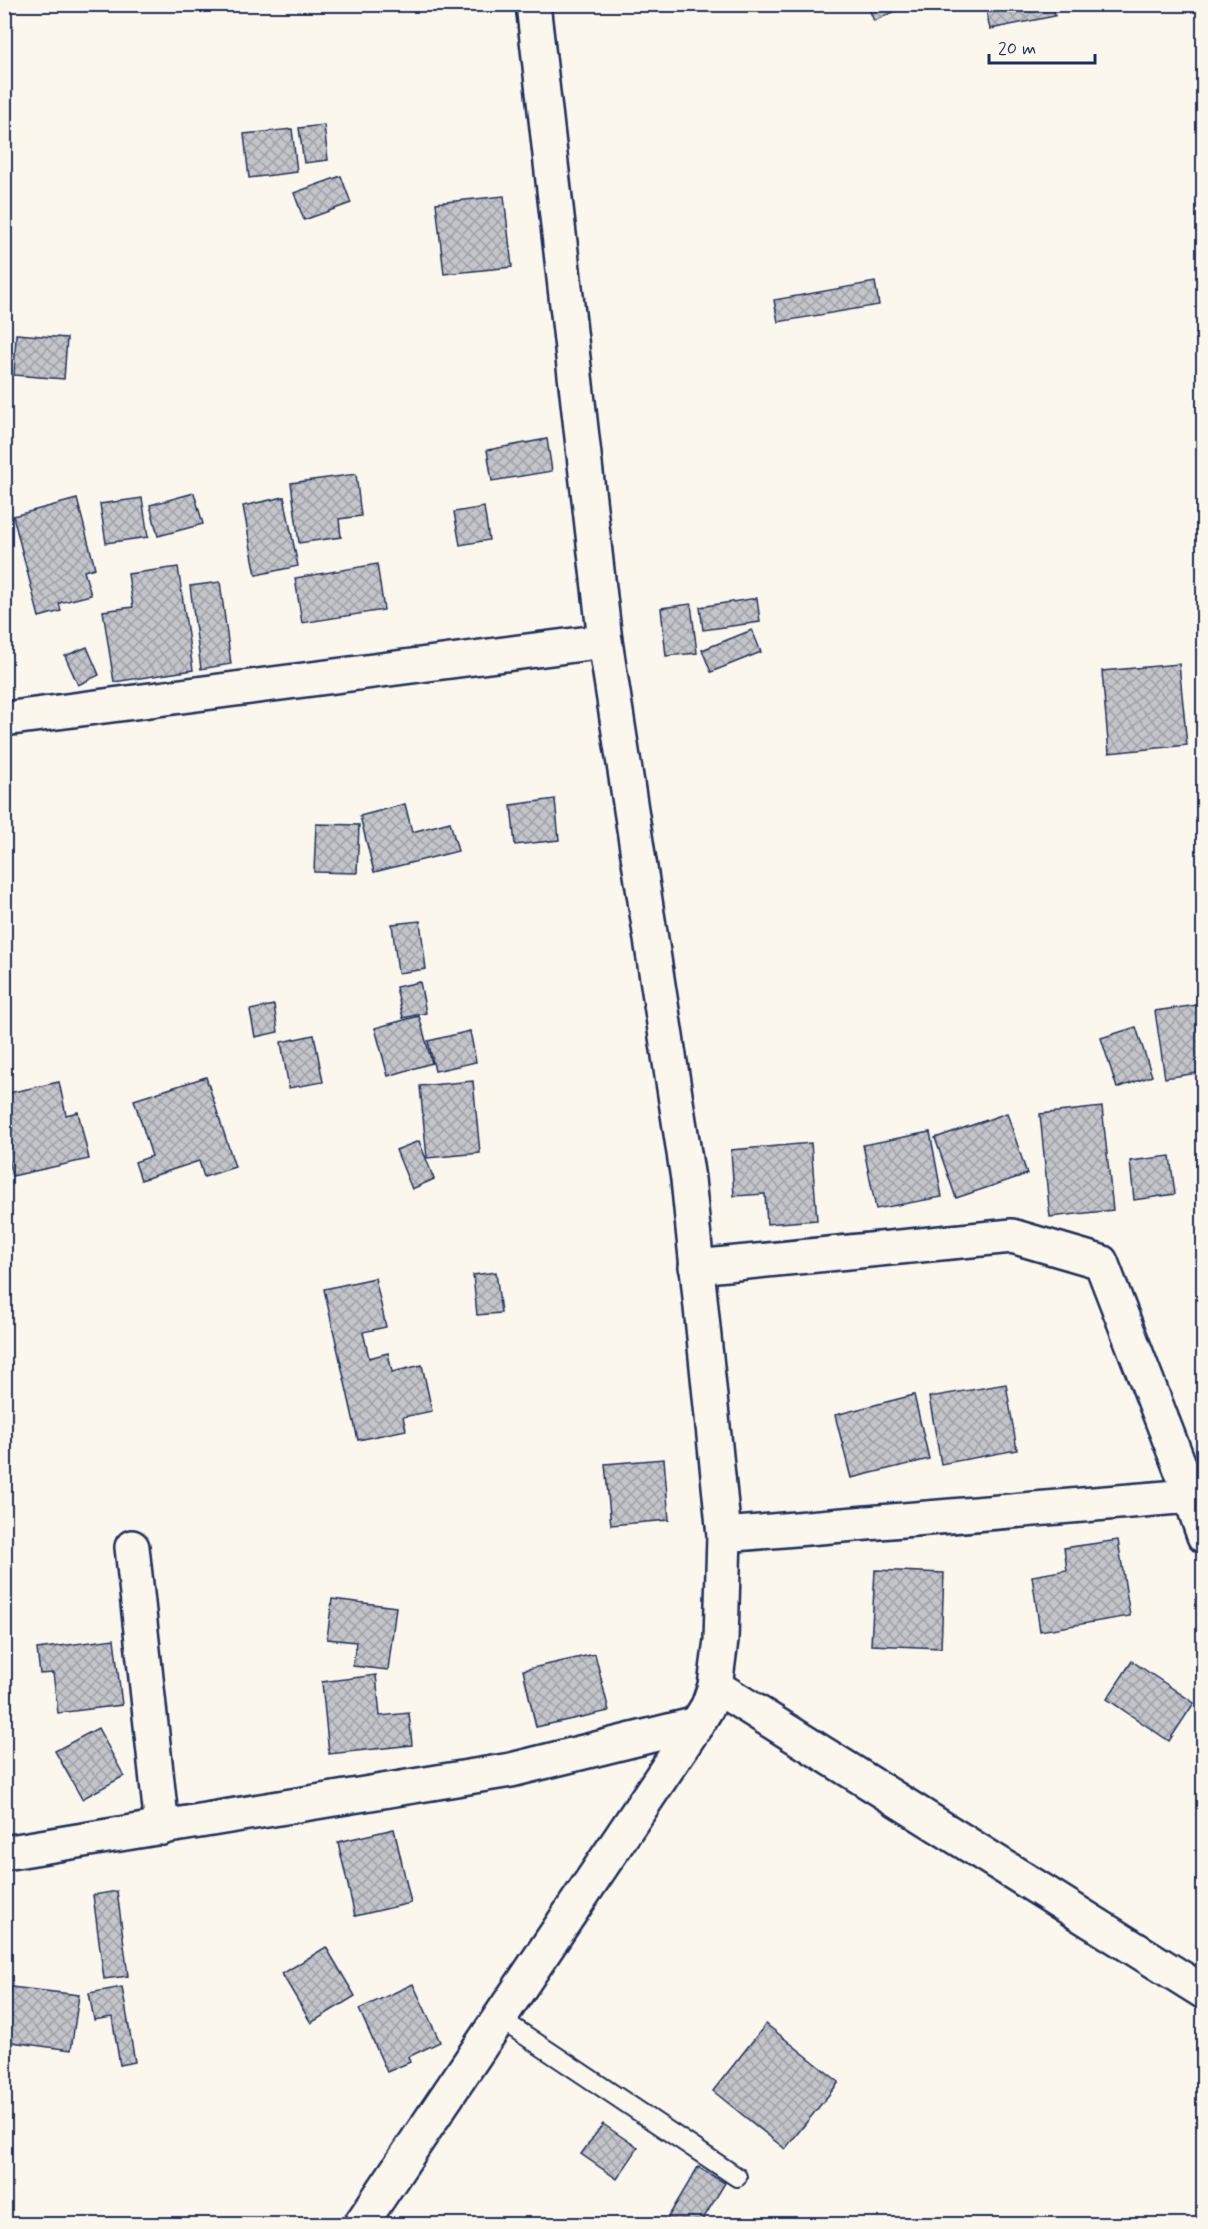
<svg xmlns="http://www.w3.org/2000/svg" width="1208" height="2229" font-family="Mynerve,sans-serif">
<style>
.building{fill:url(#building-cross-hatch);stroke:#1b2f5e;stroke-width:1.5}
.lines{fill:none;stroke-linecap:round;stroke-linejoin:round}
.lane-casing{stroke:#1b2f5e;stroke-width:22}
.street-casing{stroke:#1b2f5e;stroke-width:38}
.lane{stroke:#fbf7ec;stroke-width:18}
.street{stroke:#fbf7ec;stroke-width:33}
</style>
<defs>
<pattern id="building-cross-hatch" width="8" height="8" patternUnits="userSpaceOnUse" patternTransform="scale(1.5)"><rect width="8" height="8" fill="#c3c5c9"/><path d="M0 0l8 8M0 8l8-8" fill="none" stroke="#9ea0a6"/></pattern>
</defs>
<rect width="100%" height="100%" fill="#fbf7ec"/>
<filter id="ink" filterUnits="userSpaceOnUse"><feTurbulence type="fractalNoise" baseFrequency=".0167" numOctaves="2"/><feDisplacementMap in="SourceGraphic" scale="12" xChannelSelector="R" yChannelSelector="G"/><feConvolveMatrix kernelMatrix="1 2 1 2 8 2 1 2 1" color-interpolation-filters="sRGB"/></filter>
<g filter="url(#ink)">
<g class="building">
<path d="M867,4H910L874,21Z"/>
<path d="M985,4H1053L1055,16L990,29Z"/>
<path d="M324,125L328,160L304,163L299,128Z"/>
<path d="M292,129L297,172L249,178L244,134Z"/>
<path d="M341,176L351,203L304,220L294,193Z"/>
<path d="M504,196L512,267L444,274L436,203Z"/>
<path d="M875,282L879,305L778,322L774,300Z"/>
<path d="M16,334L67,338L64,379L14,375Z"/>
<path d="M547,439L552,471L492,481L487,450Z"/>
<path d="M356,474L361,516L339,519L341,537L299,543L291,483Z"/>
<path d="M194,493L203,524L158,536L150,505Z"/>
<path d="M284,497L298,566L256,575L243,506Z"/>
<path d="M142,498L148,537L106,543L100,504Z"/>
<path d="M77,499L95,568L84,571L91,595L59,603L61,611L39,617L13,516Z"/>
<path d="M484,507L489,540L460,545L454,512Z"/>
<path d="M377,564L384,610L302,623L295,578Z"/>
<path d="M178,567L193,670L114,682L103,611L133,607L128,574Z"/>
<path d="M220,582L231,664L201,669L190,586Z"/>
<path d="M757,598L760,622L703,630L700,607Z"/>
<path d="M4,601L12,632L4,633Z"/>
<path d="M691,604L697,653L666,656L661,608Z"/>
<path d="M752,630L761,652L711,672L702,650Z"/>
<path d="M87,647L99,675L78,685L65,656Z"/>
<path d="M1179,664L1187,745L1109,753L1102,671Z"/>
<path d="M555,799L559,840L515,845L511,805Z"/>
<path d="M405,804L412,832L450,822L458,851L374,872L360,816Z"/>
<path d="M316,824L359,825L357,873L314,872Z"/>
<path d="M420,921L426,969L398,973L392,924Z"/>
<path d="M420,982L426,1013L403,1018L396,987Z"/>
<path d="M1204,1004V1072L1165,1078L1155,1011Z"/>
<path d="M274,1005L278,1032L255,1037L250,1010Z"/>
<path d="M419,1016L432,1063L388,1076L375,1028Z"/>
<path d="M1136,1027L1152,1076L1117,1088L1101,1038Z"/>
<path d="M470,1031L476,1062L435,1071L428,1041Z"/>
<path d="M314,1035L323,1082L289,1088L281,1042Z"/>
<path d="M206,1077L235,1167L204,1177L199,1161L141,1180L135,1162L152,1156L134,1100Z"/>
<path d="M473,1081L480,1153L427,1158L420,1086Z"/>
<path d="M59,1082L66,1115L78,1112L89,1159L12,1176L4,1140V1094Z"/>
<path d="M1102,1107L1113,1210L1050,1217L1040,1114Z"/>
<path d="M1007,1113L1027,1174L956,1198L935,1138Z"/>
<path d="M930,1132L942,1197L876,1209L863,1145Z"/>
<path d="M419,1141L434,1179L412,1189L396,1150Z"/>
<path d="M811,1143L817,1220L767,1224L765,1194L734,1196L731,1150Z"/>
<path d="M1170,1156L1175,1194L1134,1200L1130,1161Z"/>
<path d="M496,1272L501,1313L477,1315L473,1275Z"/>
<path d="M375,1278L386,1327L363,1332L369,1358L388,1353L392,1372L422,1365L432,1411L403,1417L406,1430L358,1440L324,1289Z"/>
<path d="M1006,1384L1017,1450L941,1464L929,1397Z"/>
<path d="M914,1395L929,1459L851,1478L835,1415Z"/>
<path d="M664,1459L669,1520L611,1525L605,1464Z"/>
<path d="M1118,1540L1130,1616L1040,1631L1032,1576L1067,1570L1064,1548Z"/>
<path d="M875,1570L944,1573L941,1648L871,1645Z"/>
<path d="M332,1599L396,1607L388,1670L353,1666L356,1642L327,1639Z"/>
<path d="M114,1639L122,1705L58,1713L53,1673L40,1674L37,1649Z"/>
<path d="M595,1654L609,1711L536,1727L523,1670Z"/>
<path d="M1132,1661L1194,1703L1169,1741L1107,1699Z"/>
<path d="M376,1675L380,1716L409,1713L412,1745L329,1754L322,1682Z"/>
<path d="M98,1728L124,1776L82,1799L55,1751Z"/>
<path d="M394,1829L411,1903L355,1916L338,1842Z"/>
<path d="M117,1891L128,1976L104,1979L93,1895Z"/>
<path d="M326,1947L355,1996L311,2023L282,1974Z"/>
<path d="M413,1984L440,2042L408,2057L410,2062L387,2072L359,2009Z"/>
<path d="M11,1987L79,1995L71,2050L4,2041Z"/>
<path d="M122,1987L135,2062L120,2065L112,2017L94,2020L89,1993Z"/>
<path d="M766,2024L839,2082L785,2149L713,2091Z"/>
<path d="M603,2124L638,2148L617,2179L581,2154Z"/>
<path d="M698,2167L725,2183L700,2224H664Z"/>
</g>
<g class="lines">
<defs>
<path id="lane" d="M499,2018L737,2177"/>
<g id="street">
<path d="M4,719L605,641"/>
<path d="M696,1267L1012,1236L1101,1262L1182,1472L1204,1536"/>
<path d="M724,1535L1190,1496"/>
<path d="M132,1547L162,1828"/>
<path d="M715,1686L1204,1992"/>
<path d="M4,1853L511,1770L697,1724"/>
<path d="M361,2224L697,1724L708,1706L715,1686L721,1640L724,1535L688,1179L605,641L533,4"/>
</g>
</defs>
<use href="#lane" class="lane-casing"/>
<use href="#street" class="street-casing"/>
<use href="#lane" class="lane"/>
<use href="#street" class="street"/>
</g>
</g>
<rect width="1208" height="2229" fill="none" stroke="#fbf7ec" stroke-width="24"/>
<rect x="12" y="12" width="1184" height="2205" fill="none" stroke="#1b2f5e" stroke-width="2" filter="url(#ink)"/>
<path d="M989 54v9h106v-9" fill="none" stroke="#1b2f5e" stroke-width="3"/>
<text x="998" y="54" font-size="18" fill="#1b2f5e" stroke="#fbf7ec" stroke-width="4.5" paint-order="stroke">20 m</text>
</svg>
